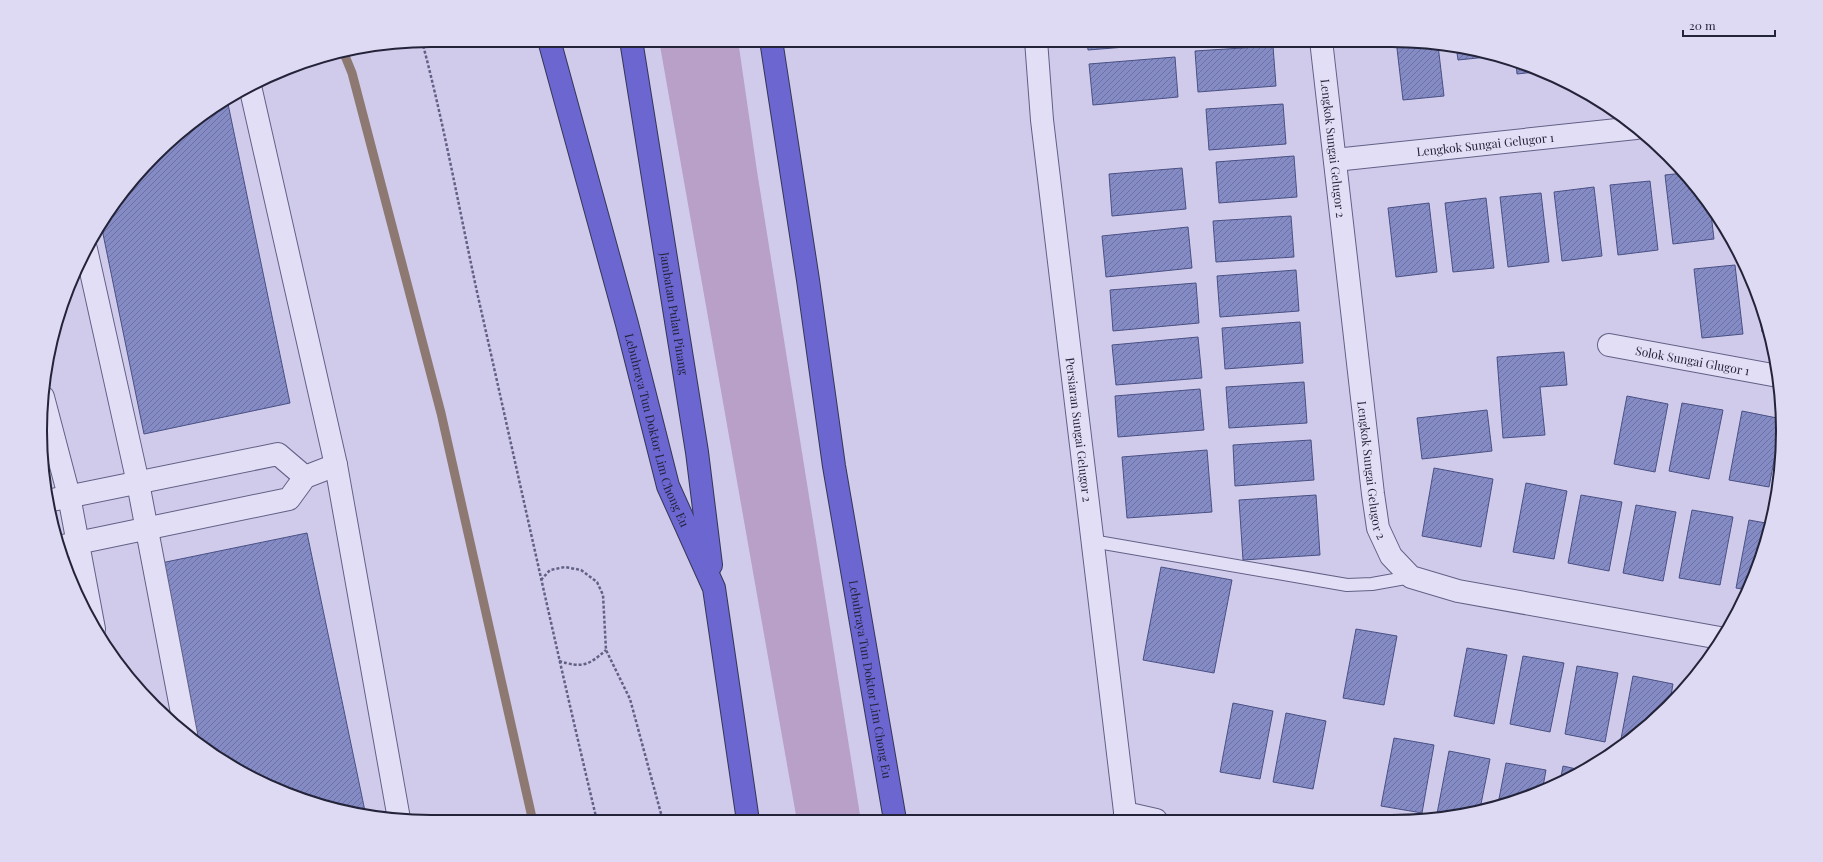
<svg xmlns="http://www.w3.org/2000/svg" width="1823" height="862" font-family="'Playfair Display',serif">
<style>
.green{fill:#b8a0c8}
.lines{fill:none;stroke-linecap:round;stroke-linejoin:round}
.stream{stroke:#8e7972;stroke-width:9}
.building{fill:url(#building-hatch);stroke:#495083}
.lane-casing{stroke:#616186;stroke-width:14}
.street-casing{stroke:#616186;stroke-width:24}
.highway-casing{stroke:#343655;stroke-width:24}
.path{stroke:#616186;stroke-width:2.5;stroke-dasharray:3 2;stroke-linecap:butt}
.lane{stroke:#e2def6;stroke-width:12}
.street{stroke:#e2def6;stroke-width:22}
.highway{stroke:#6b66d0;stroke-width:22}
.labels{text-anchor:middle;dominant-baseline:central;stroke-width:3.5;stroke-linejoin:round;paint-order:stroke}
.street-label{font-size:12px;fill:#232339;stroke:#dfdaf3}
.rim{fill:none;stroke:#232339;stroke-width:2}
</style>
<defs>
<pattern id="building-hatch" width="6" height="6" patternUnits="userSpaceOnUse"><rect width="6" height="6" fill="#858bc5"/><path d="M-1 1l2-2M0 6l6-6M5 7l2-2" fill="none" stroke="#6c71a1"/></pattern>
</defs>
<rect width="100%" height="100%" fill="#d1cbeb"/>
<path class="green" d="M659,40H738L757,171L861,821H797Z"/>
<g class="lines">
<path class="stream" d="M343,51L352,73L441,413L533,822"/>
</g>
<g class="building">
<path d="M1087,40H1163V44L1088,50Z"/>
<path d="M1396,40L1438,45L1444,96L1403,100Z"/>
<path d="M1273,46L1276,86L1198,92L1195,51Z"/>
<path d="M1456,46L1468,47L1497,56L1458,60Z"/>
<path d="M1175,57L1178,97L1093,105L1089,64Z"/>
<path d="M1516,62L1541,70L1544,71L1517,74Z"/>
<path d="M227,99L290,403L144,434L101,224L137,173L173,137Z"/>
<path d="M1283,104L1286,144L1209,150L1206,109Z"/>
<path d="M1294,156L1297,197L1219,203L1216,162Z"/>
<path d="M1182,168L1186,209L1112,216L1109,174Z"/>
<path d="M1684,173L1710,205L1714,239L1673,244L1665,175Z"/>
<path d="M1650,181L1658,250L1618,255L1610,185Z"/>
<path d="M1594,187L1602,256L1562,261L1554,192Z"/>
<path d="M1541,193L1549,262L1508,267L1500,197Z"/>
<path d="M1486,198L1494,268L1453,272L1445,203Z"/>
<path d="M1429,203L1437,272L1396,277L1388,208Z"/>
<path d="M1291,216L1294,257L1216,262L1213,221Z"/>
<path d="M1188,227L1192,268L1106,277L1102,236Z"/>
<path d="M1735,265L1743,334L1702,338L1694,269Z"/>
<path d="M1296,270L1299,311L1220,317L1217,276Z"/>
<path d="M1196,283L1199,323L1113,331L1110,290Z"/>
<path d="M1757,295L1768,332H1762Z"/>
<path d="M1300,322L1303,363L1225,369L1222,328Z"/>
<path d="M1198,337L1202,378L1116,385L1112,345Z"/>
<path d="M1564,352L1567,385L1540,387L1545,435L1503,438L1497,357Z"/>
<path d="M1304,382L1307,423L1229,428L1226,387Z"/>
<path d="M1200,389L1204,430L1118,437L1115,396Z"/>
<path d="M1627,396L1668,404L1655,472L1614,464Z"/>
<path d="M1682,403L1723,410L1709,479L1669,471Z"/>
<path d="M1487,410L1492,451L1422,459L1417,418Z"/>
<path d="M1742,411L1782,419L1769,487L1729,480Z"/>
<path d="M1311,440L1314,480L1235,486L1233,445Z"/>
<path d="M1207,450L1212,512L1127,518L1122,457Z"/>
<path d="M1434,468L1493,479L1481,547L1422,536Z"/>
<path d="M1526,483L1567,491L1554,559L1513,552Z"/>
<path d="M1316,495L1320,555L1243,560L1239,500Z"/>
<path d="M1581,495L1622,502L1609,571L1568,563Z"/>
<path d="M1636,505L1676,512L1663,581L1623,573Z"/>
<path d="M1692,510L1733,517L1720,585L1679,578Z"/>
<path d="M1749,520L1771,524L1753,580L1748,590L1736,588Z"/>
<path d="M307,533L366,816L354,814L282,792L235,769L199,743L161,563Z"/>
<path d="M1161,567L1232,580L1214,673L1143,660Z"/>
<path d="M1356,629L1397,636L1384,705L1343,698Z"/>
<path d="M1467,648L1507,655L1494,724L1454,716Z"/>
<path d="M1523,656L1564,663L1550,732L1510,724Z"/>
<path d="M1577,666L1618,673L1605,742L1565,734Z"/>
<path d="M1633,676L1673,684L1670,701L1630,741L1623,745L1620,744Z"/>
<path d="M1233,703L1273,711L1260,779L1220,772Z"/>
<path d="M1286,713L1326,721L1313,789L1273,782Z"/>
<path d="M1394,738L1434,745L1422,813L1381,806Z"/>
<path d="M1449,751L1490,759L1480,809L1443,819H1436Z"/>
<path d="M1506,763L1546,770L1542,792L1498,804Z"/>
<path d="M1563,766L1581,770L1560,782Z"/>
</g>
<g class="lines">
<defs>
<path id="lane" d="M1092,541L1347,585L1372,584L1411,577"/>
<g id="street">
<path id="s1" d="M1036,40L1042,120L1126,820"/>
<path id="s2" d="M1321,40L1373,494L1378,528L1391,556L1411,577L1458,591L1720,638"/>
<path d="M250,86L336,465L399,819"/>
<path id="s3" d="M1335,160L1636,128"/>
<path d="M86,249L138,483L186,734"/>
<path id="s4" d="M1609,345L1778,376"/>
<path d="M43,397L69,496L94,629"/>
<path d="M47,501L278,454L305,477"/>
<path d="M58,547L289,499L305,477L336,465"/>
<path d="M1125,813L1156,820"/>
</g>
<g id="highway">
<path id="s5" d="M549,40L627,324L668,486L714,588L748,821"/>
<path id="s6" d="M631,40L697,452L711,565"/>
<path id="s7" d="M771,40L808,280L834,466L895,820"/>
</g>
</defs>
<use href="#lane" class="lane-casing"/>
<use href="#street" class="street-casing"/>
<use href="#highway" class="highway-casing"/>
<g class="path">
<path d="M422,41C444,124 459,208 477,292C517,469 555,645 597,821"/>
<path d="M541,580L550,570L565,567L581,570L597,582L603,595L606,650L630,699L663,821"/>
<path d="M559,661C582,668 588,666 606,650"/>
</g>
<use href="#lane" class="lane"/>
<use href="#street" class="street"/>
<use href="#highway" class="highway"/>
</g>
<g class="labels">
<g class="street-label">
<text stroke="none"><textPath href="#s3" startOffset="151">Lengkok Sungai Gelugor 1</textPath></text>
<text stroke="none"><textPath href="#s2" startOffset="109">Lengkok Sungai Gelugor 2</textPath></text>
<text stroke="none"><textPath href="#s6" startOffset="277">Jambatan Pulau Pinang</textPath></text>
<text stroke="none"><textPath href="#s4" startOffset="85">Solok Sungai Glugor 1</textPath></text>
<text stroke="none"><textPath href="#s5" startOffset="405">Lebuhraya Tun Doktor Lim Chong Eu</textPath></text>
<text stroke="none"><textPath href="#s1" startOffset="392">Persiaran Sungai Gelugor 2</textPath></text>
<text stroke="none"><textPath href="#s2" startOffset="433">Lengkok Sungai Gelugor 2</textPath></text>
<text stroke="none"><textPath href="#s7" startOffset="647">Lebuhraya Tun Doktor Lim Chong Eu</textPath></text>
</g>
</g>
<path d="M0 0H1823V862H0ZM431 47H1392A384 384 0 0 1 1776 431V431A384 384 0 0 1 1392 815H431A384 384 0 0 1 47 431V431A384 384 0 0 1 431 47Z" fill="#dfdaf3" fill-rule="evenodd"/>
<path class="rim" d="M431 47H1392A384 384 0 0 1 1776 431V431A384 384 0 0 1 1392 815H431A384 384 0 0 1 47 431V431A384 384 0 0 1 431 47Z"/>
<path d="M1683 30v6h92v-6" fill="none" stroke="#232339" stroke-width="2"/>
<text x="1689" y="30" font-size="12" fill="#232339" stroke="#dfdaf3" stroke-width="3" paint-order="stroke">20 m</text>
</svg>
